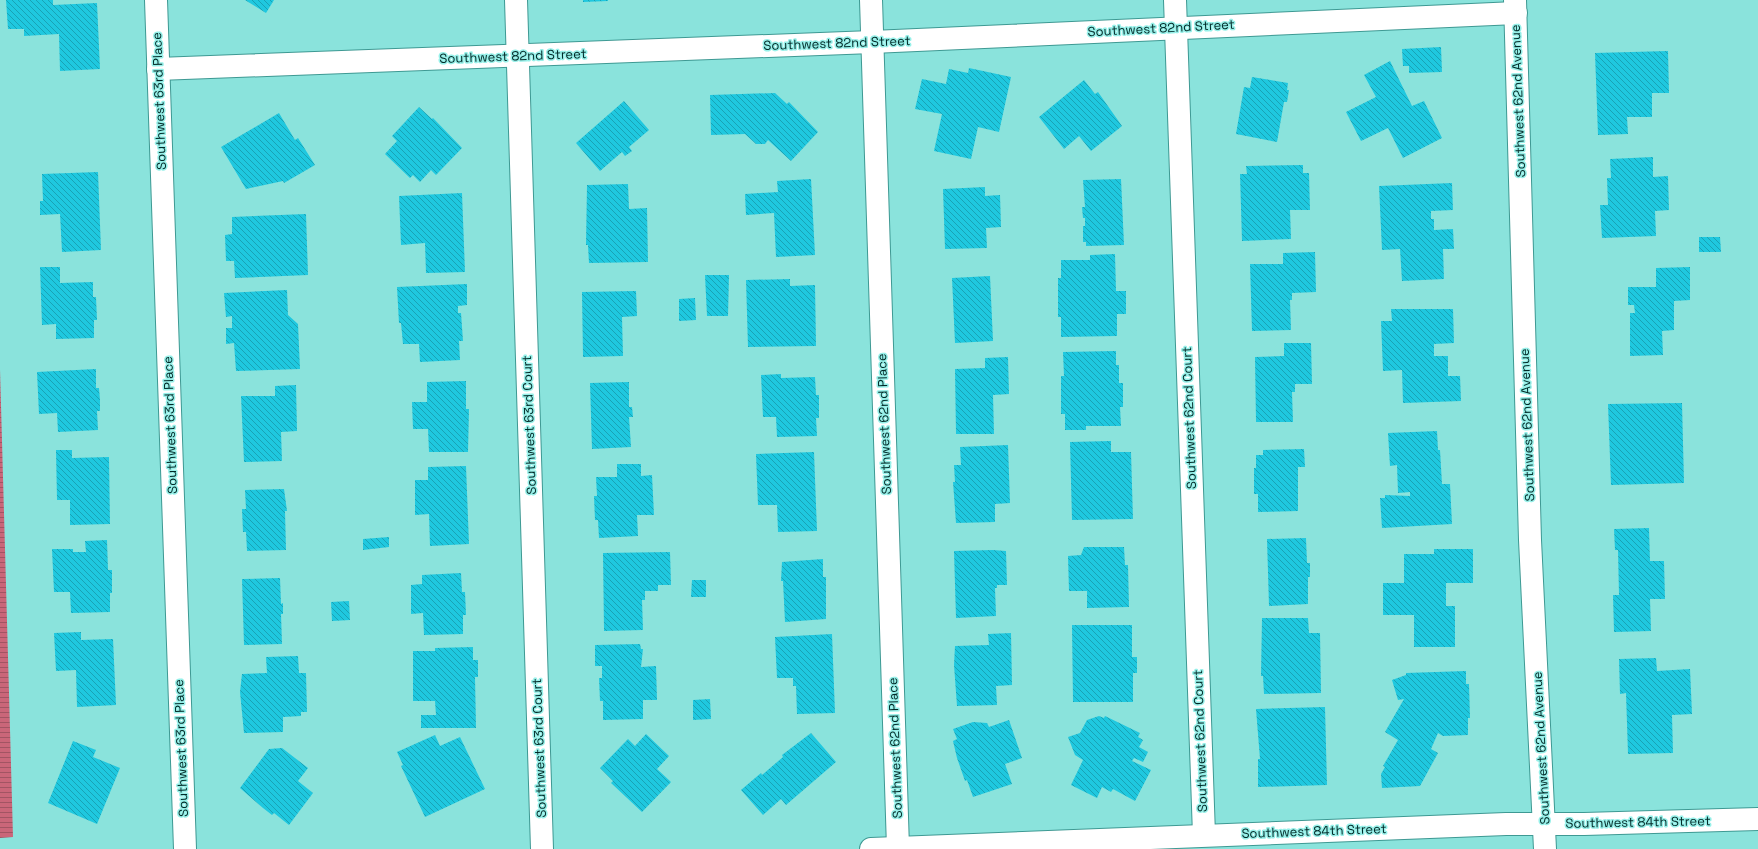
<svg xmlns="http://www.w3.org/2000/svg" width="1758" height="849" font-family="'Space Grotesk',sans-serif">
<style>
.water{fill:url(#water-rules)}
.building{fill:url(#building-back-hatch)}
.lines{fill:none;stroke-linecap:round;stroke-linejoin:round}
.minor-casing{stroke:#3e9993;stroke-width:24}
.minor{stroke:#fff;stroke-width:22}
.labels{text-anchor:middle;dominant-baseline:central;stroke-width:3;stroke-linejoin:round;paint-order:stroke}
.street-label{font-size:13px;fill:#012927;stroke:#97f0e9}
</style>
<defs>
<pattern id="water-rules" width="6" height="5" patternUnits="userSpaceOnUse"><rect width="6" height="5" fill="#ca6679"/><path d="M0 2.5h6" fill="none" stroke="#a25463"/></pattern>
<pattern id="building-back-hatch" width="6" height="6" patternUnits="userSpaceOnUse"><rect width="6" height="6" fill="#1fc8df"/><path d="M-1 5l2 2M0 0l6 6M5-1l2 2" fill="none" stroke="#19a2b5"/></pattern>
</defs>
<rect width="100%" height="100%" fill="#8ae3dc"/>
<path class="water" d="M0,369L13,837L0,838Z"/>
<g class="building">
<path d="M6,0H53V5L97,3L100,69L60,71L59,34L24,36V29H8Z"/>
<path d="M245,0H274L266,13Z"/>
<path d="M583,0H608V1L583,2Z"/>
<path d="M1441,47L1442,72L1409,73V66H1403L1402,49Z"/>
<path d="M1668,51L1669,93H1652V117H1627L1628,134L1598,135L1595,53Z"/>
<path d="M1390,61L1412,106L1424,101L1442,138L1403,158L1388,128L1361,141L1346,112L1376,97L1364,75Z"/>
<path d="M969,68L1011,77L999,132L978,127L971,159L934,151L942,114L915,109L922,79L946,84L949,69L968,73Z"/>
<path d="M1252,77L1288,83L1287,90H1289L1287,102H1284L1277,142L1236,134L1244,87L1250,88Z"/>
<path d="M1084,80L1095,94L1098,92L1122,126L1091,151L1079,136L1064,149L1039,117Z"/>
<path d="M775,93L787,104L789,102L818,132L791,161L768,140L765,144H756L745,134L711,135L710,95Z"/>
<path d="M624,101L649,130L629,147L632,151L625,156L622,152L600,171L576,143Z"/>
<path d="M419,107L432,119L433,118L462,148L436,175L431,170L420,182L413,175L410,178L385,154L397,141L392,136Z"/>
<path d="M279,113L295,140L298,138L315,165L284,183L283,181L246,189L221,147Z"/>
<path d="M1653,157V177L1668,176L1669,210L1655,211L1656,236L1602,238L1600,205H1608L1607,178H1611L1610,159Z"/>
<path d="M1303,165V173H1309L1310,210H1290L1291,239L1242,241L1240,174H1247L1246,166Z"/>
<path d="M98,172L101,250L62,252L60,214L40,215V201H43L42,174Z"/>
<path d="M811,179L815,255L776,257L774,213L746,215L745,194L778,192L777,181Z"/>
<path d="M1121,179L1124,245L1086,246V242H1083V226H1085V218H1083L1082,207H1085L1083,180Z"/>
<path d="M1452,183L1453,210L1431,211V219H1434V230L1453,229L1454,249H1443L1444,279L1402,281L1400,249L1382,250L1379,186Z"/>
<path d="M628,184L629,209L647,208L648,262L589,263L588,245H586L587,185Z"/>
<path d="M985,187V196L1000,195L1001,227L986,228L987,248L945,249L943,189Z"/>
<path d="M462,193L465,272L426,273L425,243L401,245L399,196Z"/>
<path d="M306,214L308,275L235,278L234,261H226L225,235L232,234V217Z"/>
<path d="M1699,237H1720L1721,252H1699Z"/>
<path d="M1315,252L1316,292L1292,293V300H1290L1291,330L1252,331L1250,264H1283V253Z"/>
<path d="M1115,254L1116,291H1126V314H1117V336L1061,337V317H1058V278H1061V260H1090V255Z"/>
<path d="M40,267H60V283L93,282V297H96L97,320H94V338L56,339V324L42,325Z"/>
<path d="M1690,267V300L1674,301V330L1662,331L1663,355L1630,356V313H1635L1634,305H1628V287H1656V268Z"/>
<path d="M705,275H729L728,316H707Z"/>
<path d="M990,276L993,341L955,343L952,278Z"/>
<path d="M790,279V286L815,285L816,346L748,347L746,280Z"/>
<path d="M467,284V305L458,306V313H461L463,341H459L460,360L420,362L419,344H403L401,323H399L397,287Z"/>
<path d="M287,290L288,315L298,324L300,369L236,371L234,343L226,344V328H232V316L226,317L224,293Z"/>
<path d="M636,291L637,316L622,317L623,356L583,357L582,292Z"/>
<path d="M695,298L696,320L679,321V299Z"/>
<path d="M1391,309H1453L1454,343L1434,344V356H1448V376H1460L1461,401L1403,403L1402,370L1383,371L1381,321H1392Z"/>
<path d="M1284,343H1311L1312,384H1295V392H1292L1293,422H1256L1255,357L1284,356Z"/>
<path d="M1116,351V365H1119V383H1123V407H1120L1121,426H1086V430H1065V414H1061V376H1064L1063,352Z"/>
<path d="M1008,357L1009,394L993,395L994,434H956L955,369L985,368V358Z"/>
<path d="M96,369V388H99L100,400V411H97L98,430L58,432L57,413L39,414L37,372Z"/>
<path d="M781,374V378L815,377L816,395H819V418H816L817,436L777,437L776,417H763L761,375Z"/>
<path d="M466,381V409H469L468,452H429L428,429H413L412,402H427V382Z"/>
<path d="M629,382V407H632L633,417H629L631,447L592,449L590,383Z"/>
<path d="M296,385L297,431L281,432L282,461L244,462L241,396H275V386Z"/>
<path d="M1682,403L1684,483L1611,485L1608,404Z"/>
<path d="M1437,431L1438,450H1440L1442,484H1450L1452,524L1382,528L1380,498H1385V495L1410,496V492L1398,493L1397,465L1390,466L1388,433Z"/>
<path d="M1111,441V452H1131L1133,519L1072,520L1070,442Z"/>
<path d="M1008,445L1010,503L995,504V522L956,523L953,482H955L954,465H961L960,447Z"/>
<path d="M1304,449L1305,467H1298V511L1258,512V494H1254V468H1256V455H1263V450Z"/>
<path d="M56,450H72V458L109,457L110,524L70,525V500H57Z"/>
<path d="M814,452L817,531L778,532L777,505H758L756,454Z"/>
<path d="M617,464H641V476L652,475L654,515H637L638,536L599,538L598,520H595L594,496H597L596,477H617Z"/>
<path d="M466,466L469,544L430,546L429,514L415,515V480H428V467Z"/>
<path d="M284,489L287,511H285L286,550L247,551L246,532H243L242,509H246L245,490Z"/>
<path d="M1649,528L1650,561H1664L1665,599H1650L1651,631L1614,632L1613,595H1619L1618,550H1615L1614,529Z"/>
<path d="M389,537V547L363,550V539Z"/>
<path d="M1306,538L1307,563H1310V577H1308V604L1269,606L1267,539Z"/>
<path d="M107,540L108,570H112V593H110V612L71,613L70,592H54L52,549H73V552H86L85,541Z"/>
<path d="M1084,547H1124L1125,565H1128L1129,607L1087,608V591H1069L1068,556L1081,555Z"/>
<path d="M1434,549H1473V583H1446V606H1455V647H1414V615H1383V583H1404V554H1434Z"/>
<path d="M993,550L1006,551L1007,585H997V588H995L996,616L956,618L954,551Z"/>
<path d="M670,552L671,585H658V591H645V600H642L643,630L604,631L603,553Z"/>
<path d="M823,559V577H826V619L785,622L783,581H781L782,562Z"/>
<path d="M461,573L462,592H465L466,615H463V634L424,635L423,613L411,614V585L422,584V575Z"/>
<path d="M280,578L281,604L283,603V614H281L282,644L244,645L242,579Z"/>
<path d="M692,580H706V597H691Z"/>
<path d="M349,601L350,620L332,621L331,602Z"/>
<path d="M1262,618H1308L1309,633H1320L1321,693L1264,694L1263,676H1261Z"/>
<path d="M1072,625H1132V657H1137V673H1133V702H1073Z"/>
<path d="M81,632V640L113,639L116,705L77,707L76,670L56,671L54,633Z"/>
<path d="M1011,633L1012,685L996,686L997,705L957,706L954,665L955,646L989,645L988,634Z"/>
<path d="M832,634L835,713L797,714L796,686H793V678H777L775,637Z"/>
<path d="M640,644L641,649H643L641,667L656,666L657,700H643V719L603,720V701H600L599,678H602V666H595V645Z"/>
<path d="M473,647V660H478V677H475L476,728H421V715H436L435,701H413V651H435V648Z"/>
<path d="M298,656L299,673H306L307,712H301V716L283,717V732L244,733L240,692L242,674L267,673L266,657Z"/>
<path d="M1656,658L1657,671L1690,669L1692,714L1672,715L1673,753L1628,754L1626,693L1620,694L1619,659Z"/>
<path d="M1466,671V684H1469L1470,718H1468V735L1443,736L1438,733L1431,749L1438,753L1420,786L1382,788L1381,774L1385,767L1383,766L1398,740L1385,732L1404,699L1398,700L1392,680L1406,675V673Z"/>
<path d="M710,699L711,719L693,720V700Z"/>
<path d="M1325,707L1327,785L1258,787V759H1260L1256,709Z"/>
<path d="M1099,716L1104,718L1105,716L1140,733L1138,737L1143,740L1139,747L1148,752L1143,762L1134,758L1132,761L1151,770L1135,801L1113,789L1111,792L1102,787L1097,798L1071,785L1083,760L1075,755L1068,737L1080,733L1087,720Z"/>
<path d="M1009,720L1022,758L1005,764L1012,784L973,797L967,780L965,781L957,758L953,741L957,739L953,729L973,722L987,723L989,727Z"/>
<path d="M811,733L836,762L786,805L781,799L763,815L741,790L761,773L762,775L783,757L782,755Z"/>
<path d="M646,734L669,756L657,769L671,782L642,812L611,783L613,781L600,768L628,739L635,746Z"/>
<path d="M435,735L440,746L460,737L485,789L425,817L401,766L403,765L397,752Z"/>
<path d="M73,741L96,750L93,757L120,768L97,824L48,803Z"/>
<path d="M282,748L308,768L298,781L313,793L289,825L274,813L272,815L263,808L240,788L269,749Z"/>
</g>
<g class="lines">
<defs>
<g id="minor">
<path d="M156,0L185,849"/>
<path d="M516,0L542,849"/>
<path d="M871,0L898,848"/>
<path d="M1175,0L1204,835"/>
<path d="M1515,0L1530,540L1545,849"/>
<path d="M158,69L872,42L1516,13"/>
<path d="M871,849L1506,824H1584L1758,819"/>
</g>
</defs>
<use href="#minor" class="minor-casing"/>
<use href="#minor" class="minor"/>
</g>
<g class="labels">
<g class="street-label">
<text transform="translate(1161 28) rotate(-3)">Southwest 82nd Street</text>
<text transform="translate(837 43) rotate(-2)">Southwest 82nd Street</text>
<text transform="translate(513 56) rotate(-2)">Southwest 82nd Street</text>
<text transform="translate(159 101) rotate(-92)">Southwest 63rd Place</text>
<text transform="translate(1518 101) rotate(-92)">Southwest 62nd Avenue</text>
<text transform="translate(1189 418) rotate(-92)">Southwest 62nd Court</text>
<text transform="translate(884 424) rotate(-92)">Southwest 62nd Place</text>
<text transform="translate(170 425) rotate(-92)">Southwest 63rd Place</text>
<text transform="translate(529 425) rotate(-92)">Southwest 63rd Court</text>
<text transform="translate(1527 425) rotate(-92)">Southwest 62nd Avenue</text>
<text transform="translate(1200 741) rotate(-92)">Southwest 62nd Court</text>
<text transform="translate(181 748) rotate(-92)">Southwest 63rd Place</text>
<text transform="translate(539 748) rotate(-92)">Southwest 63rd Court</text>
<text transform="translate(895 748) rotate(-92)">Southwest 62nd Place</text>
<text transform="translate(1541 748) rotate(-93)">Southwest 62nd Avenue</text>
<text transform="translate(1638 822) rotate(-1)">Southwest 84th Street</text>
<text transform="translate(1314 831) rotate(-2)">Southwest 84th Street</text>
</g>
</g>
</svg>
